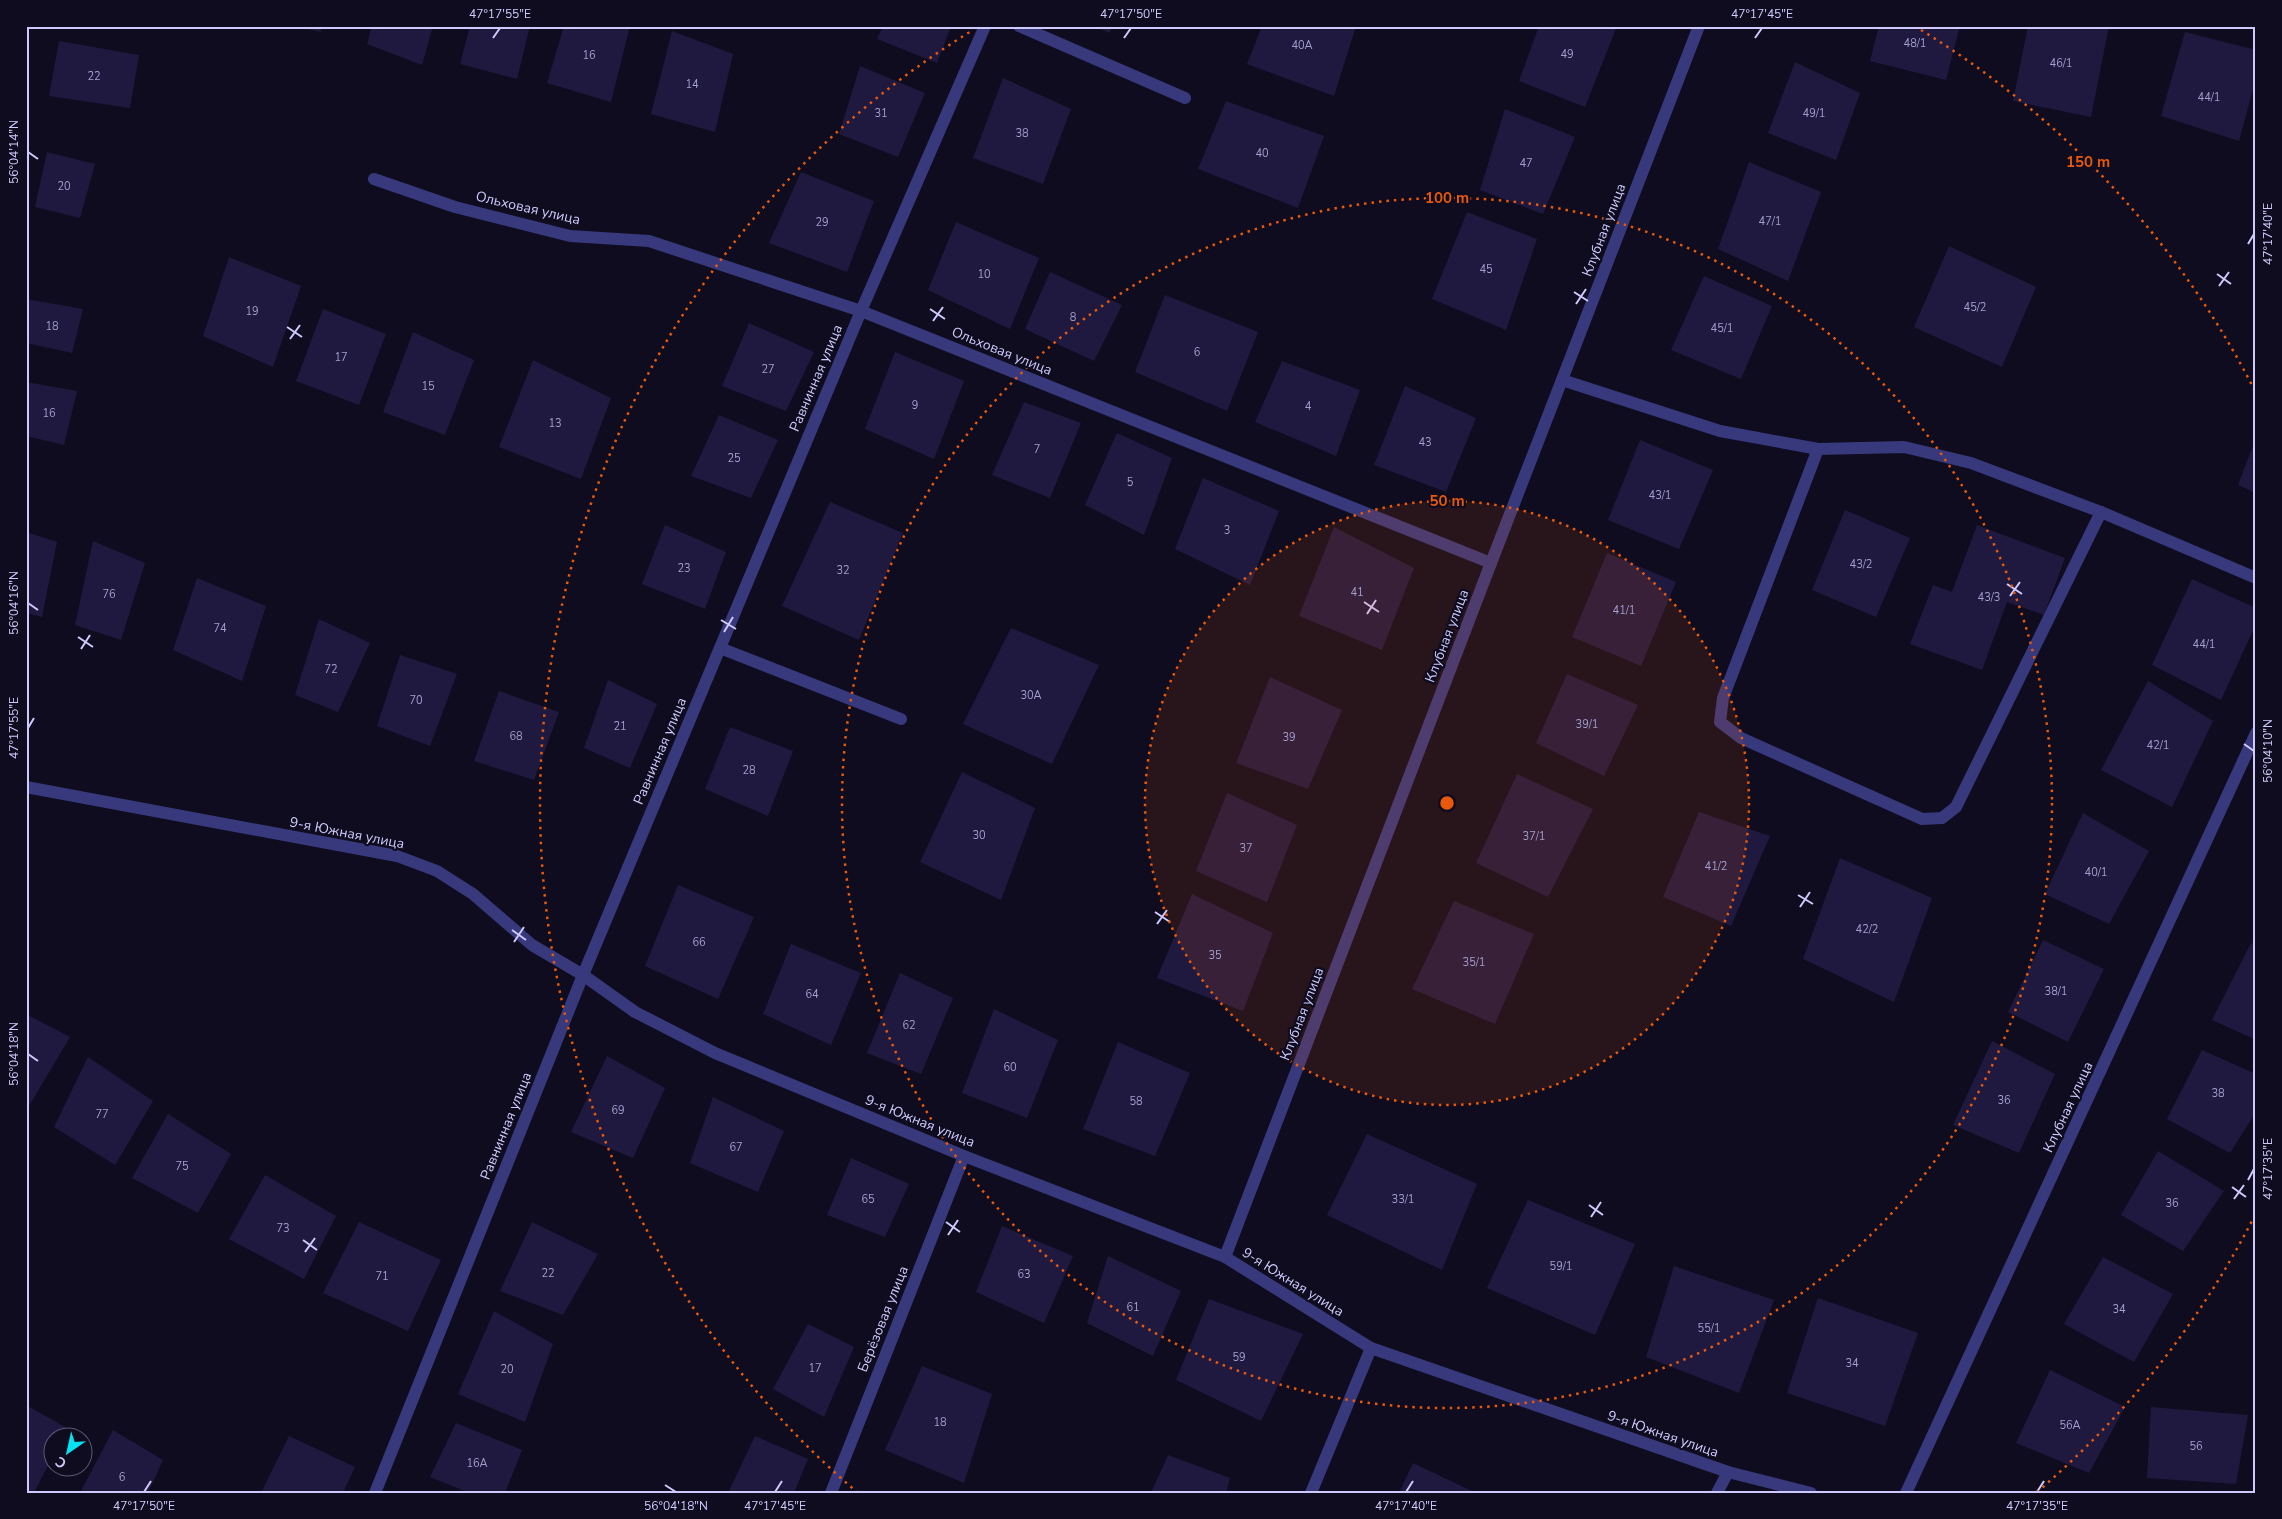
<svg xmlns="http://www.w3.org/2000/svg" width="2282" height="1519" font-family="'Nunito Sans',sans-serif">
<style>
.building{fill:#1f193f}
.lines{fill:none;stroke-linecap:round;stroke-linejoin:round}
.lane{stroke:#38387c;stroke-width:12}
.street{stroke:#38387c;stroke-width:12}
.ticks{fill:none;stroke:#cecafe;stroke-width:2}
.ring{fill:none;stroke:#e8590c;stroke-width:2.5;stroke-dasharray:2.5 5}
.labels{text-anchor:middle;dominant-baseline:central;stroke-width:4.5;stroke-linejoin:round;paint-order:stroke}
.number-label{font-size:11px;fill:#a29ece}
.street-label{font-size:14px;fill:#cecafe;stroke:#0e0c1e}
.centre{fill:#e8590c;stroke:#0e0c1e;stroke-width:2.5}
.ring-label{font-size:15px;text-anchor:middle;font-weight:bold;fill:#e8590c;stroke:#0e0c1e;stroke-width:4.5;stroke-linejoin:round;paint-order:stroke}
.neatline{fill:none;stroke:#cecafe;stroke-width:2}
.ticks-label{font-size:12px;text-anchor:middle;fill:#cecafe}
</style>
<rect width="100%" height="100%" fill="#0e0c1e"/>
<g class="building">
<path d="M295,26H322L321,32Z"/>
<path d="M372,26H433L422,65L367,44Z"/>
<path d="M470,26H530L517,79L460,64Z"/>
<path d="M564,26H630L611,102L547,83Z"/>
<path d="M883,26H951L937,63L877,39Z"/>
<path d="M1093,26H1112L1110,33Z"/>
<path d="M1262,26H1356L1334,96L1247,64Z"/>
<path d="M1539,26H1617L1585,107L1519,81Z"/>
<path d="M1879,26H1960L1946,80L1870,61Z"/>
<path d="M2028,26H2109L2091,117L2013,101Z"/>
<path d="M672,31L733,54L715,132L651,114Z"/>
<path d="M2185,32L2256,50V78L2239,141L2161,116Z"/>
<path d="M59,41L139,55L130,108L49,96Z"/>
<path d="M1795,62L1860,93L1836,160L1768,133Z"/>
<path d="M860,66L925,93L898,157L839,134Z"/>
<path d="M1003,78L1071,109L1043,184L973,158Z"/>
<path d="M1226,101L1324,136L1298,208L1198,169Z"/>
<path d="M1505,109L1575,137L1543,214L1480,190Z"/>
<path d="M47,152L95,164L80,218L35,207Z"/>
<path d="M1749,162L1821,192L1788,281L1718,249Z"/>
<path d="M801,172L874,201L847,272L769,243Z"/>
<path d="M1467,212L1537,239L1506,330L1432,299Z"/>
<path d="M956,222L1039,258L1010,329L928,290Z"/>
<path d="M1949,246L2036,287L2002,367L1914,327Z"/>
<path d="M229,257L301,286L273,367L203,336Z"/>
<path d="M1050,272L1122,305L1094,361L1025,329Z"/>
<path d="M1704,276L1772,306L1741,379L1671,350Z"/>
<path d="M1165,295L1258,332L1227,411L1135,372Z"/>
<path d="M26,299L83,309L72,353L26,343Z"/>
<path d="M323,309L386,334L359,405L296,381Z"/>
<path d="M749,323L814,352L786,411L722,386Z"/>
<path d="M413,332L474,360L445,435L383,412Z"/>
<path d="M895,352L964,381L934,459L865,429Z"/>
<path d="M533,360L611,398L581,479L499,447Z"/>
<path d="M1282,361L1360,390L1336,456L1255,422Z"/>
<path d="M26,382L77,391L64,445L26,436Z"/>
<path d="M1405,386L1476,418L1446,492L1374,465Z"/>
<path d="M1024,402L1081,423L1050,498L992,475Z"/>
<path d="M719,415L778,440L751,498L691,476Z"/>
<path d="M1117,433L1172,458L1144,535L1085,505Z"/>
<path d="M2256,438V493L2238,485Z"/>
<path d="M1640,440L1713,470L1679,549L1608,520Z"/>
<path d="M1203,478L1279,511L1250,585L1175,549Z"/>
<path d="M830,502L903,533L859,640L782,606Z"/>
<path d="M1845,510L1910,538L1876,617L1812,590Z"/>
<path d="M665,525L726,552L705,609L642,584Z"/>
<path d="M1977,525L2065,558L2044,615L2007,602L1982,670L1910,644L1933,585L1952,592Z"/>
<path d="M1334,527L1414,568L1382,650L1299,616Z"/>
<path d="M26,532L57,542L42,617L26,613Z"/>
<path d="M93,541L145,563L121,640L75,625Z"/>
<path d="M1607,553L1676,582L1641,666L1572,637Z"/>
<path d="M197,578L266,606L242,681L173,650Z"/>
<path d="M2192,579L2256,608V624L2221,700L2152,665Z"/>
<path d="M319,619L370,643L338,712L295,695Z"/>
<path d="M1011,628L1099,665L1052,764L963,724Z"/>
<path d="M400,655L457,674L430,746L377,726Z"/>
<path d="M1567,674L1638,705L1604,776L1536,743Z"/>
<path d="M1270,677L1342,710L1308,789L1236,763Z"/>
<path d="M608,680L657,704L630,768L584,748Z"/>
<path d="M2148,681L2213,721L2172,807L2101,770Z"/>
<path d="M499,691L559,712L534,780L474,761Z"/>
<path d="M730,727L793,751L768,816L705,789Z"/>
<path d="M962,772L1035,808L1001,900L920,862Z"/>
<path d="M1517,774L1593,809L1548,897L1476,863Z"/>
<path d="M1227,793L1297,825L1267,902L1196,871Z"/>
<path d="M1699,812L1770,836L1731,926L1663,897Z"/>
<path d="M2083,813L2149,851L2109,924L2045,894Z"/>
<path d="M1840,858L1932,898L1894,1002L1803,959Z"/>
<path d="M678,885L754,917L718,999L645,966Z"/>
<path d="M1192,894L1273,933L1243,1011L1157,978Z"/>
<path d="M1454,901L1534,934L1495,1024L1412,989Z"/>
<path d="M2043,940L2104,969L2068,1042L2008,1012Z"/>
<path d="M2251,943L2256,946V1040L2212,1020Z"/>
<path d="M791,944L861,973L831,1045L763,1014Z"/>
<path d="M900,973L953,998L921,1074L867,1053Z"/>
<path d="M994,1009L1058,1040L1027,1118L962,1093Z"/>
<path d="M26,1014L70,1037L26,1111Z"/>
<path d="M1992,1041L2055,1074L2019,1153L1953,1125Z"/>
<path d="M1118,1042L1190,1073L1155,1156L1083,1129Z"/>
<path d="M2202,1050L2256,1074V1112L2230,1153L2167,1119Z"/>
<path d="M607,1056L665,1088L633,1158L571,1132Z"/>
<path d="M88,1057L153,1101L115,1165L54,1127Z"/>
<path d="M713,1097L784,1131L758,1192L690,1163Z"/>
<path d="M168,1114L231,1154L198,1213L132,1178Z"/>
<path d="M1367,1134L1477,1184L1442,1270L1327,1215Z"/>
<path d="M2158,1151L2224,1191L2183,1251L2121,1215Z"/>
<path d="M851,1158L909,1184L885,1237L827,1215Z"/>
<path d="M265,1175L336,1216L304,1279L229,1239Z"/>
<path d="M1528,1200L1635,1244L1595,1335L1487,1288Z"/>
<path d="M359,1222L441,1260L408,1331L323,1293Z"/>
<path d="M532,1222L598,1254L563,1315L500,1291Z"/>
<path d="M1002,1226L1073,1256L1044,1323L976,1292Z"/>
<path d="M1108,1256L1181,1291L1153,1356L1087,1323Z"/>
<path d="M2103,1257L2173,1294L2134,1362L2064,1324Z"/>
<path d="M1674,1266L1774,1300L1739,1393L1646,1357Z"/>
<path d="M1818,1298L1918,1333L1885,1426L1787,1393Z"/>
<path d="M1209,1299L1303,1334L1261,1421L1176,1380Z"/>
<path d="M494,1311L553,1344L525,1422L458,1394Z"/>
<path d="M808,1324L854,1347L824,1417L773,1389Z"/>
<path d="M922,1366L992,1394L964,1483L885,1450Z"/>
<path d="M2050,1370L2125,1407L2089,1473L2016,1443Z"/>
<path d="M26,1405L67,1428L63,1436H52V1457L34,1493L26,1492Z"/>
<path d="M2151,1407L2248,1415L2236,1484L2147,1478Z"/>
<path d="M456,1423L522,1450L505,1493H470L430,1477Z"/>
<path d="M113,1430L163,1460L148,1493H80Z"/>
<path d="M289,1436L355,1467L343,1493H261Z"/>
<path d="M755,1436L808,1459L794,1493H728Z"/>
<path d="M1168,1455L1230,1478L1226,1493H1151Z"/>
<path d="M1413,1463L1476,1493H1399Z"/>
</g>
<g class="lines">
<g class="lane">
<path d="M1019,26L1185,98"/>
<path d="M374,179L455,207L570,236L649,241L861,311L1491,563"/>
<path d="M1562,380L1720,431L1818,449L1904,447L1971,463L2101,512L2256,578"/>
<path d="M1818,449L1723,698L1720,722L1741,738L1922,819L1942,818L1956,807L2101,512"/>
<path d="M720,648L901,719"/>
<path d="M1717,1493L1728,1472"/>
<path d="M1906,1493L2256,733"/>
</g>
<g class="street">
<path d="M26,787L397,856L437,871L473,894L532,945L583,975L635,1012L715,1053L964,1156L1225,1257L1371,1348L1728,1472L1811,1493"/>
<path d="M1225,1257L1491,563L1699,26"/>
<path d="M375,1493L583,975L861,311L985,26"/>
<path d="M831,1493L964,1156"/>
<path d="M1311,1493L1371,1348"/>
</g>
</g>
<path class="ticks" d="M493,38L500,28M1124,38L1131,28M1755,38L1762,28M28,152L38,159M2248,244L2254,234M2217,274L2231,284M2219,286L2229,272M1574,292L1588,301M1576,304L1586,289M930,309L945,319M933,321L943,307M287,327L302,337M290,339L300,325M2007,584L2022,594M2010,596L2020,582M1364,602L1379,612M28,603L38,610M1367,614L1376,600M721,620L736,629M724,632L733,617M78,637L93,647M81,649L90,635M28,728L34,718M2244,744L2254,751M1798,895L1813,904M1800,907L1810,892M1155,912L1170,922M1157,924L1167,910M512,930L526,940M514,942L524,927M28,1054L38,1061M2248,1180L2254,1169M2232,1187L2246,1197M2234,1199L2244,1185M1589,1205L1603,1215M1591,1217L1601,1202M946,1222L960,1232M948,1235L958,1220M303,1240L317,1250M305,1252L315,1238M665,1485L676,1492M144,1492L151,1481M775,1492L782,1481M1406,1492L1413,1481M2037,1492L2044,1481"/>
<circle cx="1447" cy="803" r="302" fill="#e8590c" fill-opacity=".12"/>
<g class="ring">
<circle cx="1447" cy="803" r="302"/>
<circle cx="1447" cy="803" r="605"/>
<path d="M2255 1215A907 907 0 0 1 2036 1493M858 1493A907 907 0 0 1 973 30M1921 30A907 907 0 0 1 2255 391"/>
</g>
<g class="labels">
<g class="number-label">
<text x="1915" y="43">48/1</text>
<text x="1302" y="45">40А</text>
<text x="1567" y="54">49</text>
<text x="589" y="55">16</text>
<text x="2061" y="63">46/1</text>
<text x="94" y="76">22</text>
<text x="692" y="84">14</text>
<text x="2209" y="97">44/1</text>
<text x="881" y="113">31</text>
<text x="1814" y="113">49/1</text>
<text x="1022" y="133">38</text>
<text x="1262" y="153">40</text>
<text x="1526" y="163">47</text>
<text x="64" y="186">20</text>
<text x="1770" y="221">47/1</text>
<text x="822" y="222">29</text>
<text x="1486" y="269">45</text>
<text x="984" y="274">10</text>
<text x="1975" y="307">45/2</text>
<text x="252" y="311">19</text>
<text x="1073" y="317">8</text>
<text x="52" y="326">18</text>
<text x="1722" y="328">45/1</text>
<text x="1197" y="352">6</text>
<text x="341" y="357">17</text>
<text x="768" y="369">27</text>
<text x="428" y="386">15</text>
<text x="915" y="405">9</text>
<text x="1308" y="406">4</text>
<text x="49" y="413">16</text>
<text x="555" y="423">13</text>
<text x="1425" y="442">43</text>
<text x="1037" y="449">7</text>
<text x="734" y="458">25</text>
<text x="1130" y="482">5</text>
<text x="1660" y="495">43/1</text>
<text x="1227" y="530">3</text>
<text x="1861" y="564">43/2</text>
<text x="684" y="568">23</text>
<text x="843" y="570">32</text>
<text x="1357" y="592">41</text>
<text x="109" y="594">76</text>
<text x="1989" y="597">43/3</text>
<text x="1624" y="610">41/1</text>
<text x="220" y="628">74</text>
<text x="2204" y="644">44/1</text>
<text x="331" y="669">72</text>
<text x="1031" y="695">30А</text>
<text x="416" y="700">70</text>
<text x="1587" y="724">39/1</text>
<text x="620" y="726">21</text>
<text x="516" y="736">68</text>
<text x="1289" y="737">39</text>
<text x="2158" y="745">42/1</text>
<text x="749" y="770">28</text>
<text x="979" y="835">30</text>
<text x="1534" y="836">37/1</text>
<text x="1246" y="848">37</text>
<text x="1716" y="866">41/2</text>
<text x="2096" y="872">40/1</text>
<text x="1867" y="929">42/2</text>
<text x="699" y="942">66</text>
<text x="1215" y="955">35</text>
<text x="1474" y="962">35/1</text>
<text x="2056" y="991">38/1</text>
<text x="812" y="994">64</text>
<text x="909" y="1025">62</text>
<text x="1010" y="1067">60</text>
<text x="2218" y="1093">38</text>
<text x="2004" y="1100">36</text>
<text x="1136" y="1101">58</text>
<text x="618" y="1110">69</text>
<text x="102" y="1114">77</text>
<text x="736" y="1147">67</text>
<text x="182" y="1166">75</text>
<text x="868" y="1199">65</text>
<text x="1403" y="1199">33/1</text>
<text x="2172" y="1203">36</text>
<text x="283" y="1228">73</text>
<text x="1561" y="1266">59/1</text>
<text x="548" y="1273">22</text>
<text x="1024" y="1274">63</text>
<text x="382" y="1276">71</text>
<text x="1133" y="1307">61</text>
<text x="2119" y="1309">34</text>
<text x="1709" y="1328">55/1</text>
<text x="1239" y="1357">59</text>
<text x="1852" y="1363">34</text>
<text x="815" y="1368">17</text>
<text x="507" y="1369">20</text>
<text x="940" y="1422">18</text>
<text x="2070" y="1425">56А</text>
<text x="2196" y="1446">56</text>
<text x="477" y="1463">16А</text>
<text x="122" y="1477">6</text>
</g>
<g class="street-label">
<text transform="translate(528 208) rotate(13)">Ольховая улица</text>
<text transform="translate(1604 230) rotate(-69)">Клубная улица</text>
<text transform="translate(1002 351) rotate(22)">Ольховая улица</text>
<text transform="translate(816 378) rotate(-67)">Равнинная улица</text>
<text transform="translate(1447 636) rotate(-69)">Клубная улица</text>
<text transform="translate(660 751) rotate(-67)">Равнинная улица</text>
<text transform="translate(347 833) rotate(11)">9-я Южная улица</text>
<text transform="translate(1302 1014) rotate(-69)">Клубная улица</text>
<text transform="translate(2068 1107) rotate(-65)">Клубная улица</text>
<text transform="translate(920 1121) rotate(22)">9-я Южная улица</text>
<text transform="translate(506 1126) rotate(-68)">Равнинная улица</text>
<text transform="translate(1293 1282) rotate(32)">9-я Южная улица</text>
<text transform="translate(883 1319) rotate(-68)">Берёзовая улица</text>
<text transform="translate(1663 1434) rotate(19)">9-я Южная улица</text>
</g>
</g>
<circle cx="1447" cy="803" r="8" class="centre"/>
<g class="ring-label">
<text x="2088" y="167">150 m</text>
<text x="1447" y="203">100 m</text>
<text x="1447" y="506">50 m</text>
</g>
<rect width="2282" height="1519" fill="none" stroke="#0e0c1e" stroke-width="55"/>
<g transform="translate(68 1452) rotate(214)"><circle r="24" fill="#0e0c1e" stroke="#5b5878"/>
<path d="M0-4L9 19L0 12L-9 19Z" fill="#03e3f1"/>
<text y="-8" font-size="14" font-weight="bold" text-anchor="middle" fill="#cecafe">С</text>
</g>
<rect x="28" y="28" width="2226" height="1464" class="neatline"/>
<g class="ticks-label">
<text x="500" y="18">47°17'55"E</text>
<text x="1131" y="18">47°17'50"E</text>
<text x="1762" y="18">47°17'45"E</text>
<text transform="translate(14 152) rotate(-90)" y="4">56°04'14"N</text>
<text transform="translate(2268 234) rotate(-90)" y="4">47°17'40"E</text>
<text transform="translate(14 603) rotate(-90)" y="4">56°04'16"N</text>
<text transform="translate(14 728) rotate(-90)" y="4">47°17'55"E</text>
<text transform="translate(2268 751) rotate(-90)" y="4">56°04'10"N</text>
<text transform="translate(14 1054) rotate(-90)" y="4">56°04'18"N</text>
<text transform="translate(2268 1169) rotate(-90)" y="4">47°17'35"E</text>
<text x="144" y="1510">47°17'50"E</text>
<text x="676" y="1510">56°04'18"N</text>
<text x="775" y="1510">47°17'45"E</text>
<text x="1406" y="1510">47°17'40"E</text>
<text x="2037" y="1510">47°17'35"E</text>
</g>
</svg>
